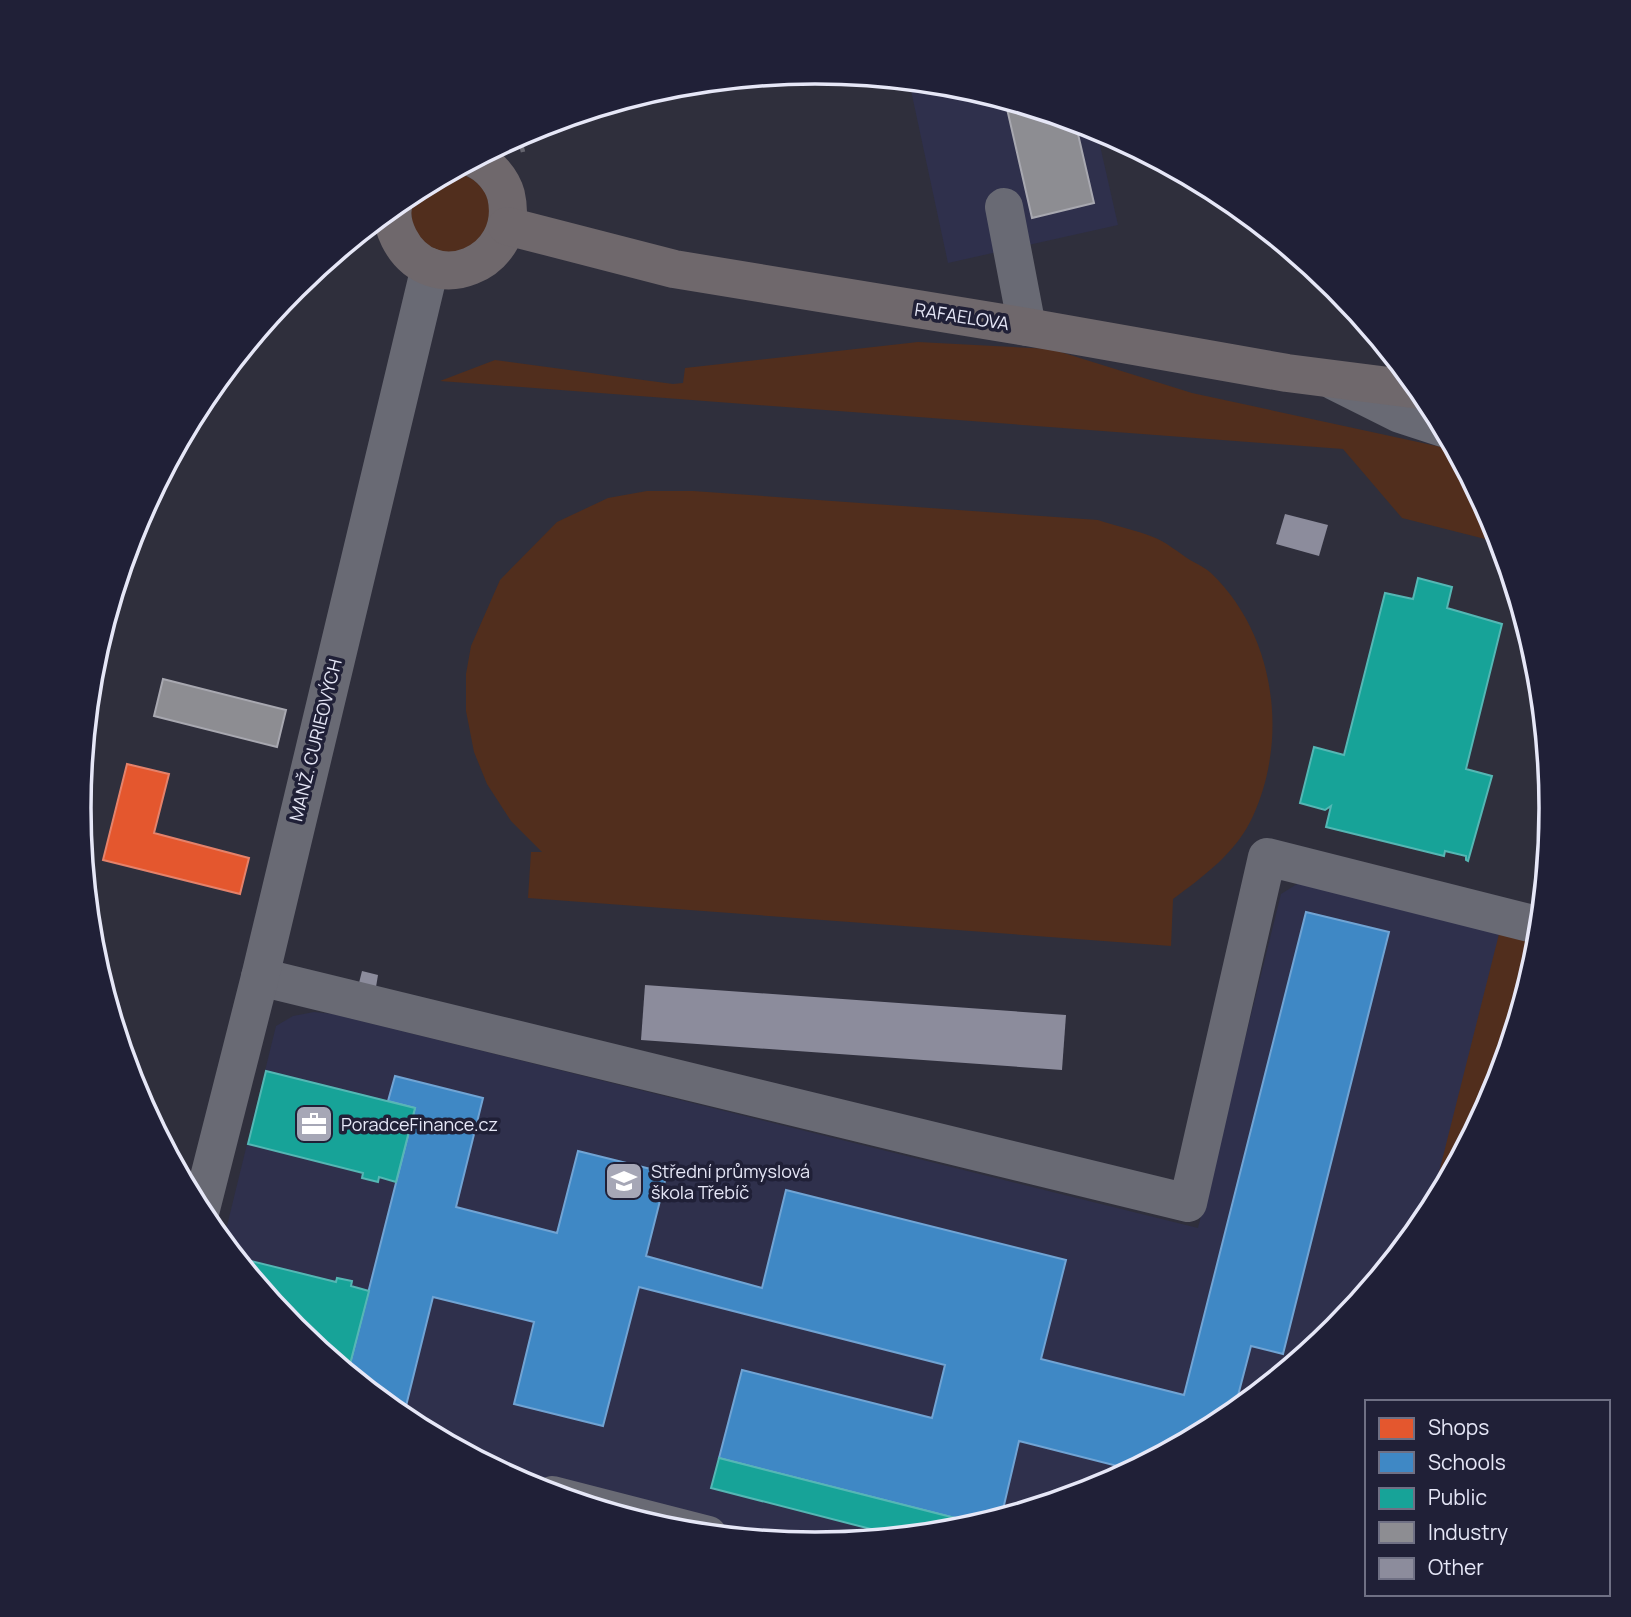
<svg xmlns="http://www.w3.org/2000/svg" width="1631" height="1617" font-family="Manrope,sans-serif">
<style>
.built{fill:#2f304c}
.green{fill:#512e1d}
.shops{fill:#e4572e;stroke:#e5826a;stroke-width:2}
.schools{fill:#3f88c5;stroke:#71a4d4;stroke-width:2}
.public{fill:#17a398;stroke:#55b7b4;stroke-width:2}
.industry{fill:#8d8d92;stroke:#a8a8b0;stroke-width:2}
.building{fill:#8c8c9c}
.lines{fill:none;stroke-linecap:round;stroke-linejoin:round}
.path{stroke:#65656f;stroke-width:4.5;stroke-dasharray:7 3.5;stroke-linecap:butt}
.minor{stroke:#696a74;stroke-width:38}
.major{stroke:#6f686c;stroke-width:38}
.labels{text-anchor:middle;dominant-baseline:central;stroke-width:7;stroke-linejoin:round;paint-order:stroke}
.street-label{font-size:18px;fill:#e6e7f7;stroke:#202037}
.poi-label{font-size:18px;fill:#e6e7f7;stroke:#202037;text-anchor:start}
.rim{fill:none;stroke:#e6e7f7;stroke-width:3.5}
</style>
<rect width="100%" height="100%" fill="#2f2f3c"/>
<g class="built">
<path d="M909,81L960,86L1096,128L1118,225L948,263Z"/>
<path d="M1305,879L1539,939L1538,953L1496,1091L1428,1218L1336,1330L1224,1421L1097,1489L959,1531L815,1545L671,1531L533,1489L406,1421L294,1329L223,1242L276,1026L293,1016L314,1012L333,1014L1198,1228L1281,894Z"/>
</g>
<g class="green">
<circle cx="451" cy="213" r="40"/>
<path d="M918,342L1051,349L1192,393L1455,450L1496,527L1501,543L1402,518L1343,449L440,381L495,360L673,384L683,383L685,368Z"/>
<path d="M647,491H693L1098,520C1116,526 1136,530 1153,537C1166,542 1178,552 1190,560C1197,564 1206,568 1212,574C1275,635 1289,737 1253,816C1237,852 1204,876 1173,899L1171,946L528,898L531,852H542L511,821L487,784L474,752L466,711V674L471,646L500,580L557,522L608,498Z"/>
<path d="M1500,930L1539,939L1538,953L1496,1091L1427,1220Z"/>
</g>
<path class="shops" d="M127,764L169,774L154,833L249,858L240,894L103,860Z"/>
<g class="schools">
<path d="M1306,912L1389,932L1283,1354L1251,1346L1235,1407L1240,1409L1224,1421L1133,1470L1019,1441L1001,1518L965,1529L967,1521L719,1458L742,1370L932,1418L945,1365L639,1287L603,1426L514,1404L534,1322L433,1297L406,1406L380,1400L331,1359L350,1364L415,1108L388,1101L395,1076L483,1098L456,1207L557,1233L578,1151L667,1173L646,1256L762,1288L786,1190L1066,1260L1041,1359L1184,1395Z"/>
<path d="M387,1405L405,1410L403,1418Z"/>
</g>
<g class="public">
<path d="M1418,578L1452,587L1447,608L1502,624L1466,769L1492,776L1468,861L1466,860V856L1445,851L1444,856L1326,827L1331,806L1325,810L1300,803L1314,747L1344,755L1385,593L1413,599Z"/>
<path d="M266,1071L415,1108L396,1182L379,1177L378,1182L362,1178L363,1173L248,1144Z"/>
<path d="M235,1257L336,1282L337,1278L352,1281L351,1286L369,1291L350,1364L331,1359L294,1329Z"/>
<path d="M719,1458L967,1521L965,1529L902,1537L711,1488Z"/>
</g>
<g class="industry">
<path d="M1005,100L1075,121L1094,203L1032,218Z"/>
<path d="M163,679L286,710L277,747L154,716Z"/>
</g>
<g class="building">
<path d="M1285,514L1328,525L1319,556L1276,544Z"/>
<path d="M362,971L378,975L376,987L359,983Z"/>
<path d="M645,985L1066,1015L1062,1070L641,1040Z"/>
</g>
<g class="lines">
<path class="path" d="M519,136L523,152"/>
<g class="minor">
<path d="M1004,207L1027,327"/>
<path d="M1334,381L1400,414L1443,428"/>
<path d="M260,977L1188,1203L1267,857L1541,926"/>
<path d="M200,1213L260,977L430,267"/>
<path d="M552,1495L708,1535"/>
</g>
<g class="major">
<path d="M393,207C391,218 394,228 399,238C431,301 522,264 506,195C502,180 489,165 475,159"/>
<path d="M507,226L674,269L1027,327L1287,373L1420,390"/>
</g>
</g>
<defs>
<symbol id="office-square" viewBox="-11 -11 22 22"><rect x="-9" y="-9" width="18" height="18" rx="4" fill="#a6a7b6" stroke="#202037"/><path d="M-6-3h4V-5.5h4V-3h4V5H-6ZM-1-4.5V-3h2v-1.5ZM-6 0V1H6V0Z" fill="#fff"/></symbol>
<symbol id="university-square" viewBox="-11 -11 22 22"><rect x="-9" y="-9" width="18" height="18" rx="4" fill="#a6a7b6" stroke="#202037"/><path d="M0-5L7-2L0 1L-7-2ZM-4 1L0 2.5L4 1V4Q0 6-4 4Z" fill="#fff"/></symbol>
</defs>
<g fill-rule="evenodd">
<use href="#office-square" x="292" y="1102" width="44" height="44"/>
<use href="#university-square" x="602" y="1159" width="44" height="44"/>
</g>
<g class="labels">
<g class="street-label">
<text transform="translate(962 316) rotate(9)">RAFAELOVA</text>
<text transform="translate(315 740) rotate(-76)">MANŽ. CURIEOVÝCH</text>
</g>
<g class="poi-label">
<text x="341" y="1124">PoradceFinance.cz</text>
<text x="651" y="1171">Střední průmyslová<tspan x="651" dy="21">škola Třebíč</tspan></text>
</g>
</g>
<path d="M0 0H1631V1617H0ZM91 808a724 724 0 1 1 1448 0a724 724 0 1 1-1448 0Z" fill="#202037" fill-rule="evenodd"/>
<path class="rim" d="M91 808a724 724 0 1 1 1448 0a724 724 0 1 1-1448 0Z"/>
<rect x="1365" y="1400" width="245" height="196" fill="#202037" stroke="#6f7084" stroke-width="2"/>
<rect x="1379" y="1418" width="35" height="21" fill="#e4572e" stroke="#6f7084" stroke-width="2"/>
<text x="1428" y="1435" font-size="21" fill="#e6e7f7">Shops</text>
<rect x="1379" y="1452" width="35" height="21" fill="#3f88c5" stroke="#6f7084" stroke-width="2"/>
<text x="1428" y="1470" font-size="21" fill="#e6e7f7">Schools</text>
<rect x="1379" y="1488" width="35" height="21" fill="#17a398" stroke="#6f7084" stroke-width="2"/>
<text x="1428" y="1505" font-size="21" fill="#e6e7f7">Public</text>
<rect x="1379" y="1522" width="35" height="21" fill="#8d8d92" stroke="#6f7084" stroke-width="2"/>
<text x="1428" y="1540" font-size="21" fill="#e6e7f7">Industry</text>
<rect x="1379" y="1558" width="35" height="21" fill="#8c8c9c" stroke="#6f7084" stroke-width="2"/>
<text x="1428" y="1575" font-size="21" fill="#e6e7f7">Other</text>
</svg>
